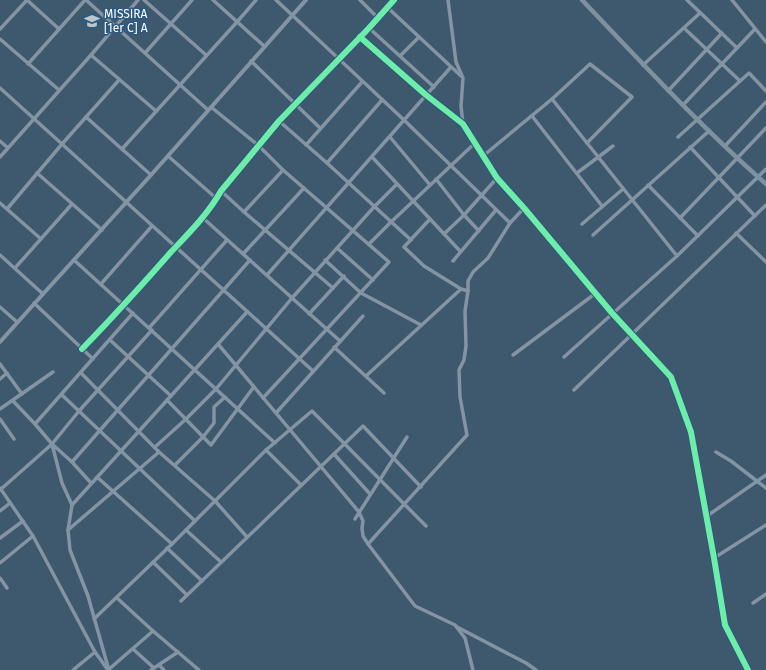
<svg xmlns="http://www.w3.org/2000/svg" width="766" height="670" font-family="'Fira Sans',sans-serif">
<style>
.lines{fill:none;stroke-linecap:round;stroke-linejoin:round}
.minor{stroke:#8494a4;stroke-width:3.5}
.tertiary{stroke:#8494a4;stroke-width:4}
.secondary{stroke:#7f91a1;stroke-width:4.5}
.cycleway-casing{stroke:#2a5982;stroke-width:8}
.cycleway{stroke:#6deda7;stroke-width:6}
.labels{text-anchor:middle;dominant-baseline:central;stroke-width:3;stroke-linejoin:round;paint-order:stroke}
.poi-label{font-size:12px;fill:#fff;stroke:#2a5982;text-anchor:start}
</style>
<rect width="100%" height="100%" fill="#3e586e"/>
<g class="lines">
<g class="minor">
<path d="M27,0L59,29"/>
<path d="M86,0L208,110"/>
<path d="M144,0L206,55"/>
<path d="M213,0L264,46"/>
<path d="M276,0L404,120L510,223"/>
<path d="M360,0L378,18"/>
<path d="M448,0L456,62L463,78L461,106L463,124"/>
<path d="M687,0L737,48"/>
<path d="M732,0L766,42"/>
<path d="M387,7L461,76"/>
<path d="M369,28L434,87"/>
<path d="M684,28L740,81"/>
<path d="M0,29L27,0"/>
<path d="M360,37L426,95L463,124L497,178L524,208L612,313L671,377L691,432L714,558L725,625L748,670"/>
<path d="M0,39L59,90"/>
<path d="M145,53L192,0"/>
<path d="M91,55L156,111"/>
<path d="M400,56L419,37"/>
<path d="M251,61L320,128"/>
<path d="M28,64L85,0"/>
<path d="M643,65L700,13"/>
<path d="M0,88L313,371"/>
<path d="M668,91L722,33"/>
<path d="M552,99L677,256"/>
<path d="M683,105L755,29"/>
<path d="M211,107L258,145L283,170L389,262L263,398"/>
<path d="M532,116L602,206"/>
<path d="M86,117L151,175"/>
<path d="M279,121L327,163L411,240"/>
<path d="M390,137L430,185"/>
<path d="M678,137L749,73L766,91"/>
<path d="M0,141L8,148"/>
<path d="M306,145L362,82"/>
<path d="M725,146L766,102"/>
<path d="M690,147L755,216"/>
<path d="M122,149L237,22L256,0"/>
<path d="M168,156L217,199"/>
<path d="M483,156L552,99L590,64L632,97L587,143"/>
<path d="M0,157L91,55L138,0"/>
<path d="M372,157L460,251"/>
<path d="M327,163L382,100"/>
<path d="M37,173L102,230"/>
<path d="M577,173L613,146"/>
<path d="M436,179L464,215L479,231"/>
<path d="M648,185L698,236"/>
<path d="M221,191L244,212L333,288"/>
<path d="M0,203L41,239"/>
<path d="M7,209L62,144L119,80"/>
<path d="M244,212L283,170"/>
<path d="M203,218L340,341"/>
<path d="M680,218L766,128"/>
<path d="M430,219L404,247L424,266L461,289L468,291"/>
<path d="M582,224L623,189"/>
<path d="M736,233L766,262"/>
<path d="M444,234L464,215L497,178"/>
<path d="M593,235L709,131"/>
<path d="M369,244L391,222L475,143"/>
<path d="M337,248L373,280"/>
<path d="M243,254L304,188"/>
<path d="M0,255L43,294"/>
<path d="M74,260L275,443"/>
<path d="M325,260L361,293L421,325"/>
<path d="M453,261L496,210"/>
<path d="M15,268L72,204"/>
<path d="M267,275L451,67"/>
<path d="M101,284L152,226"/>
<path d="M34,303L93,359"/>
<path d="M0,307L17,322"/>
<path d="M309,314L344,276"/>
<path d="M149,328L227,240"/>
<path d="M110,340L171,396"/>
<path d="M218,344L359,512L363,521L362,528L363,536L368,544L415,606L455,625L465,638L473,670"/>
<path d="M334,347L384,393"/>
<path d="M82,349C113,317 142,285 171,252C189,233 208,214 221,191L279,121L369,28L394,0"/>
<path d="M513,355L596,293"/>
<path d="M564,357L677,256L766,169"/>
<path d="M0,364L22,394"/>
<path d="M81,373L159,452L215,501L247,537"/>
<path d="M366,376L461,289"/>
<path d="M0,379L7,373"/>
<path d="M574,390L766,205"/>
<path d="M62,395L195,521"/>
<path d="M167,400L211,445L253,388"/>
<path d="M13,401L35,424L52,444L72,462L91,483"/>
<path d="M0,409L53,372"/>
<path d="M276,413L363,316"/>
<path d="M0,419L14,439"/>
<path d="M35,424L133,313"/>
<path d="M52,444L62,483L72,505L68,530L70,550L88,596L108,667"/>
<path d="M155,447L186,419L216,389L292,298L374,207L397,184"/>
<path d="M266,450L301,485"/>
<path d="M716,452L731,461L766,488"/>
<path d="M334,454L370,494"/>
<path d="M72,462L250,260"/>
<path d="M175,465L203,437L214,423V407L225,397"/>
<path d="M97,477L172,544"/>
<path d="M0,488L33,536L95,652L108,670L153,631"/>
<path d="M0,490L52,444L79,411L152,330"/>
<path d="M72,505L247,312"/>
<path d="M0,511L10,503"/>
<path d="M707,516L766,475"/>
<path d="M355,519L407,437"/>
<path d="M68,530L159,452"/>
<path d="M186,530L221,562"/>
<path d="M0,538L23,521"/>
<path d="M368,544L467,435L460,397L459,370L464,360L466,346L465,311L468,291V281L473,272L488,258L510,223L524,208"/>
<path d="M167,548L202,581"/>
<path d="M714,558L766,525"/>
<path d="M153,562L187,595"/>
<path d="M0,563L33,536"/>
<path d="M0,578L7,588"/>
<path d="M117,598L153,631L199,670"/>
<path d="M181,601L363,426L421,487"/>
<path d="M753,603L766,594"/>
<path d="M94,619L172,544L266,450L312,411L426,526"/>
<path d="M457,627L526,663L536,670"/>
<path d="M133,649L154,668"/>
<path d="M159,665L164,670"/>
<path d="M73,670L95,652"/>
<path d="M151,670L178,652"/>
</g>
<path class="tertiary" d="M0,342L43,294L151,175L306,0"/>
<path class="secondary" d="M582,0C642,63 701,127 766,184"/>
<defs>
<g id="cycleway">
<path d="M360,37L426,95L463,124L497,178L524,208L612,313L671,377L691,432L714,558L725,625L748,670"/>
<path d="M82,349C113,317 142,285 171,252C189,233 208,214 221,191L279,121L369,28L394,0"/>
</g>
</defs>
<use href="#cycleway" class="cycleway-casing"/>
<use href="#cycleway" class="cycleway"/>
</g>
<defs>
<symbol id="school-bare" viewBox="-9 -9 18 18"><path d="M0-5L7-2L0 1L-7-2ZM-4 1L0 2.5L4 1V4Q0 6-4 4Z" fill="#bbc5cc" stroke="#2a5982" stroke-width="2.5" paint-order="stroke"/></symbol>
</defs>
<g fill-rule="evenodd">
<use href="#school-bare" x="81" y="10" width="22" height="22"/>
</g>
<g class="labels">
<g class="poi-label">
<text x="104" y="14">MISSIRA<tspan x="104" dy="14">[1er C] A</tspan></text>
</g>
</g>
</svg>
